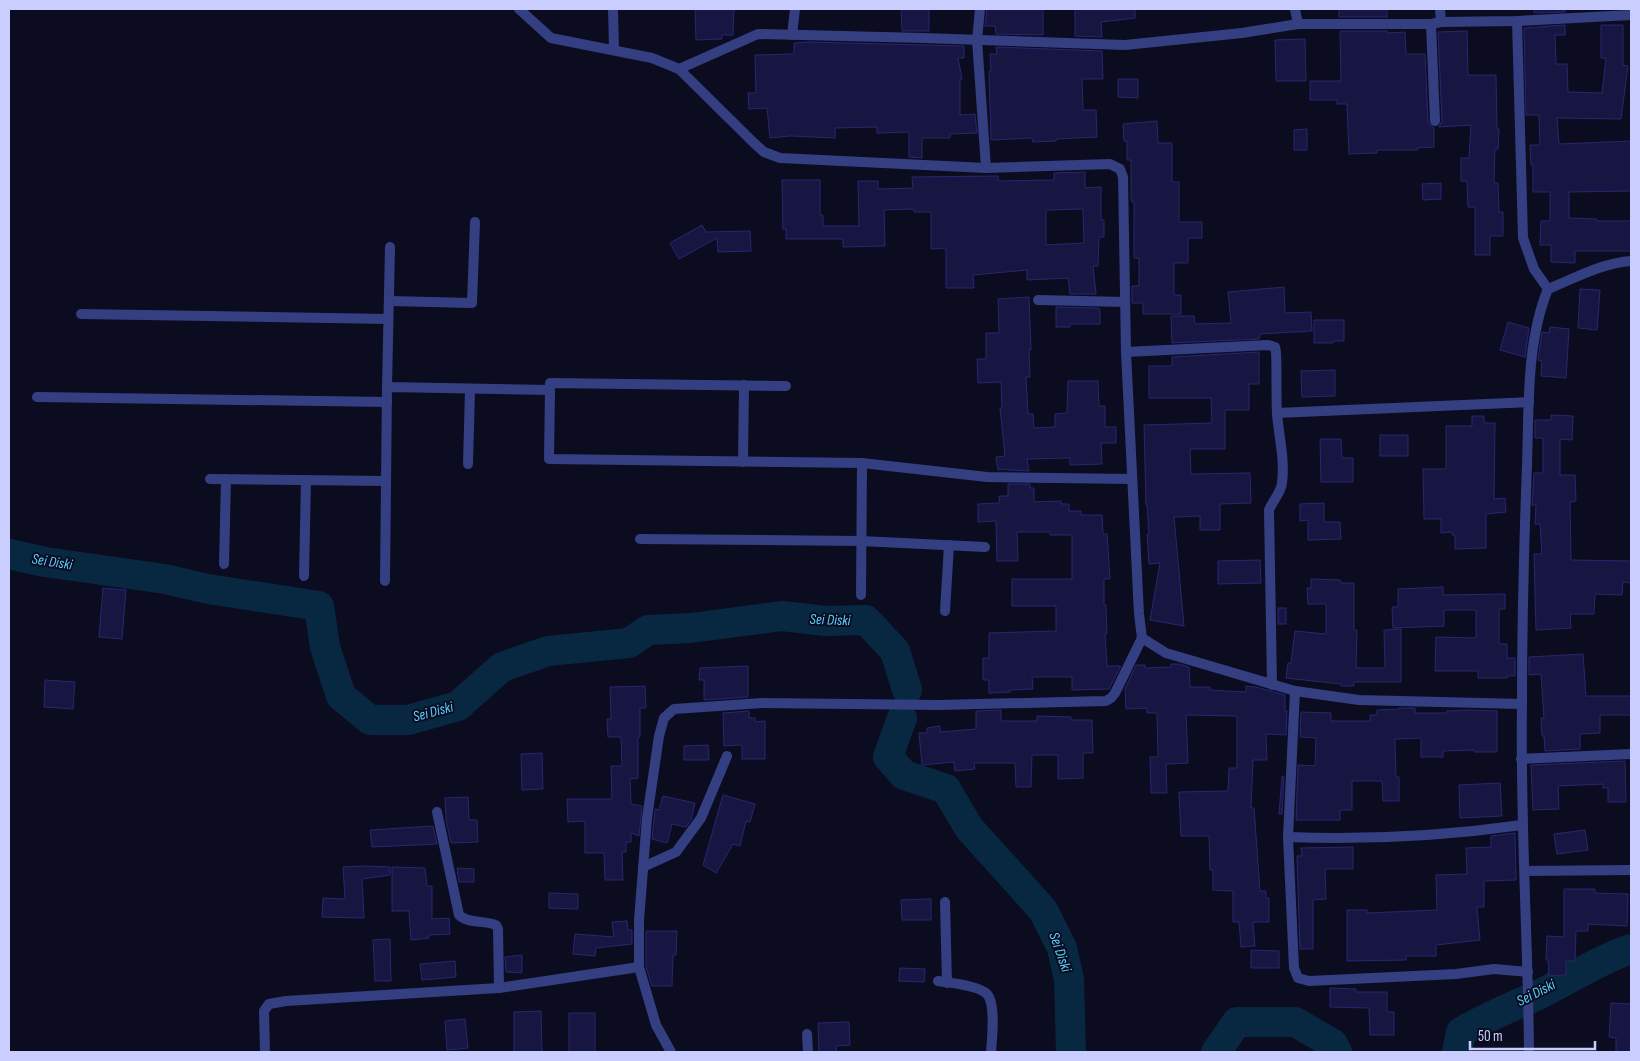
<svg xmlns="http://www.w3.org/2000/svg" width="1640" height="1061" font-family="'Sofia Sans Condensed',sans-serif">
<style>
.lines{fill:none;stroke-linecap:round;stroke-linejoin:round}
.river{stroke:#082842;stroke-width:30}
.building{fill:#171642;stroke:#28276f;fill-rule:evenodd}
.minor{stroke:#343f82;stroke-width:10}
.labels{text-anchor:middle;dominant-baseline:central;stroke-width:4;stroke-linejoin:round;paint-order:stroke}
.water-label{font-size:15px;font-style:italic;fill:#58d1ff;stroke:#0b0c20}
</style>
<rect width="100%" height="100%" fill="#0b0c20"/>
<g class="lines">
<g class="river">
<path d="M9,554L45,562L165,579L208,589L319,606L325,647L341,696L370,720H408L458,706L502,667L548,651L629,643L648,630L691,628L782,616L826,621L866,620L895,651L907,690"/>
<path d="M902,718L888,757L904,775L946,789L969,828L1043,910L1062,948L1069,980L1071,1052"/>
<path d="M1216,1052L1237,1022H1295L1333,1044L1337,1052"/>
<path d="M1457,1052L1461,1032C1487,1017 1511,1007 1538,995C1569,980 1598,960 1631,949"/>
</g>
</g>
<g class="building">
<path d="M695,9H734L733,35H722V39L696,40Z"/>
<path d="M901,9H929V31H902Z"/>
<path d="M987,9H1043V35L996,34L995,26H985Z"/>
<path d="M1075,9H1135V18L1101,22L1102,37L1075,36Z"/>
<rect x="1339" y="9" width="48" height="8"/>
<path d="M1534,9H1565V12L1534,13Z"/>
<path d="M1565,25V35H1555L1556,64H1567L1568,92L1602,93L1606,58H1601V25H1623V65L1628,66L1621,119L1557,118L1559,144L1631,141V191L1569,192V218L1597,219V221H1631V251H1575V263L1551,262V245H1540L1541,221H1550V192H1533V165H1531L1530,145H1540L1539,115H1526L1524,28Z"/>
<path d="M1340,31H1387V33L1405,32L1406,54H1425L1428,121L1430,125L1434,128V147L1417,148V150H1377V153L1349,154L1347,104H1337V100H1310V81H1341Z"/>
<path d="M1467,31L1468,75H1496L1497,129H1499L1498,149H1495L1494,183H1498L1499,212H1503V236H1490V255H1475V207H1468L1467,181H1461V158H1469L1471,125L1439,127L1442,121L1438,32Z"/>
<path d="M1305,39L1306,81H1276L1275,40Z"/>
<path d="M808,42L964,46V58H958L962,79H960V115L975,114L977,133L950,134V138H922V158L909,157V132L877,133V127L835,128V138L790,136L770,138L767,108L749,109L748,93H756L755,55L794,54V43Z"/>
<path d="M996,47L1102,51L1103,79H1082L1083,110H1096L1097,137L1056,139V141L1033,142L1032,138L991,140L989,71H991L990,54H997Z"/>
<path d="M1118,79H1138V98L1118,97Z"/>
<path d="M1157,121L1158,143H1172V182H1179V222H1202V238H1188V263H1174V295H1181V314H1143V303H1132V286H1139V258H1134V202L1131,201V160H1127V141H1124L1123,124Z"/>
<path d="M1307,129V150H1294V130Z"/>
<path d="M1085,172V188L1101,187V220H1104V237H1099L1098,266H1093L1096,294H1070L1068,278L1027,280V270L973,275L974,288H946V248L931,249V212H914V209L884,210L885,246L843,247V239H786V229H783L782,180H820V215H823V226H859L858,181H878V189L913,188L912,177L998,176V181L1054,180V173ZM1083,209L1084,243L1046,245V210Z"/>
<path d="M1441,183V199L1423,200L1422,184Z"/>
<path d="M702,225L706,232L750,231L751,251L718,252L717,238L679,259L670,243Z"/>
<path d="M1284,287L1285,313L1311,312L1312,331L1260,334L1259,339L1172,343L1171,316H1194L1195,324L1231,323L1228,292Z"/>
<path d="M1580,289L1600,290L1597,330L1578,328Z"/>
<path d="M1029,297L1031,350H1029L1030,377H1026L1028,414H1033L1034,428L1055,427V414L1067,413L1068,381H1098L1099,406H1105V427H1116V443H1101L1102,464L1070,465V458L1027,459L1029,471L1008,470V469L998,470L996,457L1005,456L1000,408H1002L1001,382L978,383L977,359H986V333H999L998,299Z"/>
<path d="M1056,307L1098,308L1100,310V324H1070V327H1056Z"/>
<path d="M1314,320H1344V341H1333V343H1314Z"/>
<path d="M1508,322L1529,328L1525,357L1500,350Z"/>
<path d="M1550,327L1569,329L1566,378L1541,376L1542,361L1538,360L1542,332L1549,333Z"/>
<path d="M1259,352V384H1249V410H1225V449H1190L1191,474L1250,473L1251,503L1220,504V530H1200V516L1174,517L1184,626L1150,620L1160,563L1149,564L1147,534H1149L1147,505H1146L1144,425L1212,423L1211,398H1149V366H1172V357Z"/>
<path d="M1335,370V396L1302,397L1301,371Z"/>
<path d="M1551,415L1573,416L1572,440L1560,439V475H1575L1576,501L1570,502L1571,560L1631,561V583L1623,582L1622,595L1595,594L1594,614H1570L1571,628L1536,630L1534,554H1542L1540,524H1535L1536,505H1532L1534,473H1543V438H1535V420H1551Z"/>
<path d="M1472,416H1484V423H1495L1494,499L1505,498L1506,512L1486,514V548L1455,549V535H1452V532L1441,533V519H1424L1423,469H1446V426H1472Z"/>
<rect x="1380" y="435" width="28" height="21"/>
<path d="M1320,439H1341L1342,458H1353V482H1321Z"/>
<path d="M1008,484H1030V488H1034V502L1061,501V504H1069V511H1081V515H1102L1103,534H1107L1110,579H1104V605H1106L1107,634H1105L1107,666H1121L1109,689L1072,690V677H1032L1033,689L1010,690V692L989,693V680H983V658H989V633L1056,631V606H1012V579H1072V535H1050V532H1017L1018,561H997L996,521L978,522V504L1000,503L999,496H1008Z"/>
<path d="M1324,503V522H1340L1341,539L1308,540V520L1300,521V504Z"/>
<path d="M1260,560L1261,583L1218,584V561Z"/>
<path d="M1311,579L1340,580L1341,583H1354V630H1357L1356,668H1385L1384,630L1401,629V682H1354V686H1341V684L1286,678L1288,663H1291L1295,631L1326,634V604H1308L1307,588H1311Z"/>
<path d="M1443,587V595L1505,594V609H1499V644H1507V658H1515V676H1507V678H1478V671H1435L1436,637L1476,638V610H1444V626L1393,628L1392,607H1398V589Z"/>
<path d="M103,588L126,590L122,639L99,637Z"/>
<rect x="1278" y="608" width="8" height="16"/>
<path d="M1583,654L1586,696H1631V715H1600V733L1580,734V749L1545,751L1544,736H1542L1541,718H1544L1541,674L1529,675V657Z"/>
<path d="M1171,664H1179L1189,667L1190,687H1210V690L1246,692V686L1256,687L1285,695V711H1287L1286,735L1266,734L1267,760H1253L1251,808H1254L1260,891H1266V898H1269V922H1253L1255,946L1241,947L1239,922H1233V891L1213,890V870H1210L1209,836H1181L1179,792L1228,791L1229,768H1237V716L1186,715L1188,763L1166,764L1167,793H1151L1150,757H1158L1157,713H1147V708L1126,709L1125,689L1136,665H1145V668L1171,667Z"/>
<path d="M748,666V697L704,700V680H699L700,668Z"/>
<path d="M45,680L75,682L73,709L44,707Z"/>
<path d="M645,686L646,708H640V737H638V778L630,779L631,804L642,806L639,836L631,833V842H626V852H622L623,880H605L604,853H585V821L568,822L567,799H612L611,766H622L621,737H608L607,719H611L610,687Z"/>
<path d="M1399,708H1415V713H1447V711L1468,710L1497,711V752H1474V750L1443,751V757H1421V738L1395,739L1396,777H1399V801H1383L1382,781H1352V810H1340V820H1296L1298,765L1315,766L1316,738L1300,737L1301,712L1331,713V721H1370V715H1377V710L1399,709Z"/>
<path d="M1001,710V721H1037V716L1071,717V720H1092L1093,753H1083V778L1058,779V755H1032L1031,787H1016L1015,763H974L975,769L955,771L954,762L922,765L919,733H927V728L940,726V732L976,729V711Z"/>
<path d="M749,711V718H755V722L765,721V759H742V745L724,746L723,713Z"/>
<path d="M708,745L709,760H684V746Z"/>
<path d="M542,753L543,789L522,790L521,754Z"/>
<path d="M1625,761L1626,802H1608V788H1603V784L1558,786L1559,809L1533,810L1531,765Z"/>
<path d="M1282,776L1284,777L1282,814H1279Z"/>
<path d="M1500,783L1502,816L1460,818L1459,785Z"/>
<path d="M723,795L755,804L750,822L746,821L740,846L733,844L716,873L703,865Z"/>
<path d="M663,796L695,803L691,820L686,827L672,824L667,843L652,839L655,809L659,810Z"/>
<path d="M468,797L469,820H477L478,842L451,843L446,820L445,798Z"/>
<path d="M433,826L437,844L372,847L370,830Z"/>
<path d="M1585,830L1588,850L1557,854L1554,834Z"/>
<path d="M1515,833L1516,880L1484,881V907H1477L1480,940L1436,945V956H1406V960L1347,961V910H1367V913L1437,910L1436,875L1467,874L1466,848L1491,847V836Z"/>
<path d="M1353,847V869H1325L1326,899L1313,900V949H1300L1297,856H1302L1301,848Z"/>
<path d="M364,866L390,867V875L362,879L364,918L322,917L323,898L345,899L343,867Z"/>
<path d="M392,867L425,868L427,886H432V919L449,918L450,934L429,935V938L411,940L409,911H392Z"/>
<path d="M457,868L474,869V882H459Z"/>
<path d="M1564,889H1595V893L1628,894L1627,926L1588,924V931H1576L1575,961H1566V975L1549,976L1548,960H1546L1547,936L1564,937Z"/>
<path d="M549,893L578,894V909L549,908Z"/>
<path d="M931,899V920H902L901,900Z"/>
<path d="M627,921L628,930H632V944L596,948L595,956L573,954L575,934L614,937L612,922Z"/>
<path d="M646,931H677L676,955H673L672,986H652L646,967Z"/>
<path d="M390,939L391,981H375L373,940Z"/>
<path d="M1251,950L1279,951V968H1251Z"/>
<path d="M522,955V973L506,972L505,957Z"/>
<path d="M455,961L456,977L422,980L420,964Z"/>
<path d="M900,968L925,969L924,982L899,981Z"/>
<path d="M1330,988L1356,989V992H1387V1012H1394V1035H1370L1369,1008L1330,1007Z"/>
<path d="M1611,1003L1631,1004V1052H1616V1038L1609,1037Z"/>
<path d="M541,1011L542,1052H514V1012Z"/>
<rect x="569" y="1013" width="26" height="39"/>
<path d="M465,1019L468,1048L447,1050L445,1021Z"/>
<path d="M849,1022L850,1045L836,1046L837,1052H819L818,1023Z"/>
</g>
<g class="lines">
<g class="minor">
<path d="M519,9L551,38L652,58L679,69L754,143L764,152L780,158L986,168L1110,164L1120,169L1123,177L1126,352L1139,614L1142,638L1166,653L1295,691L1359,700L1522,704C1520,820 1528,936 1529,1052"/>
<path d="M613,9L614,49"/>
<path d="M980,9L977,40L986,168"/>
<path d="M1295,9L1298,24H1431L1441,22L1517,21L1631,15"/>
<path d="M1440,9L1441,22"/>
<path d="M1517,21L1523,238L1534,269L1548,289"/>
<path d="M1431,24L1435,121"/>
<path d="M792,35L795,9"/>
<path d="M679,69L758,34L923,38L1125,45L1242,33L1298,24"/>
<path d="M1038,300L1125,302"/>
<path d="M389,301L472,303L475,222"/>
<path d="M81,314L388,319"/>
<path d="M1126,352L1268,345L1275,347L1276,352C1277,372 1276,393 1277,414C1279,437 1285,460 1282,483C1281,493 1273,500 1269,510L1272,685"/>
<path d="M387,387L390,247"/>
<path d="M550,390L549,459L862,463L987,477L1132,479"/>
<path d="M37,397L387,402"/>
<path d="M1277,413L1529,402"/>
<path d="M743,462L744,385"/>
<path d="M468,464L470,389"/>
<path d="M210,479L386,481"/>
<path d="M640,539L861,541L985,547"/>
<path d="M224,564L226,479"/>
<path d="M304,576L306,480"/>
<path d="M385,581L387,387L550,390V383L786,386"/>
<path d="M861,595L862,463"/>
<path d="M945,611L949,545"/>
<path d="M1295,691L1288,837L1294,968L1298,978L1309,981L1456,974L1494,969L1528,972"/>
<path d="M1522,704C1522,624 1524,545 1527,465C1529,409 1526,342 1548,289C1575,278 1602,263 1631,261"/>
<path d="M1521,759L1631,754"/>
<path d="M437,812L459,915C468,924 484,920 496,925L498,929L499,988"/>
<path d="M1288,837C1367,840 1444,836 1522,825"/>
<path d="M643,867L676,852L701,818L727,756"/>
<path d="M1525,871L1631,870"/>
<path d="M945,902L947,983"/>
<path d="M938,981C950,983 978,985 987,994C996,1004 992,1039 991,1052"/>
<path d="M807,1034L808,1052"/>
<path d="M265,1052L264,1011L269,1004L286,1001L499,988L639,967"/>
<path d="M671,1052L656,1025L639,967V920L647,818L659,736L664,718L674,709L762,703L939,705L1106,701L1111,698L1115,693L1142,638"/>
</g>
</g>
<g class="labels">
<g class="water-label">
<text transform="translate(52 562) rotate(9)">Sei Diski</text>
<text transform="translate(830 620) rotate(2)">Sei Diski</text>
<text transform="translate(433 712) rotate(-15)">Sei Diski</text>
<text transform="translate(1060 952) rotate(71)">Sei Diski</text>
<text transform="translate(1536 993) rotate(-27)">Sei Diski</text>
</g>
</g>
<rect width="1640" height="1061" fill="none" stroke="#caceff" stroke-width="20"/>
<path d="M1470 1041v8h125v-8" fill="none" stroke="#caceff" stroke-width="2.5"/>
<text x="1478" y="1041" font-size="15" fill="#caceff" stroke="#0b0c20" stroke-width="4" paint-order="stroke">50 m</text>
</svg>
